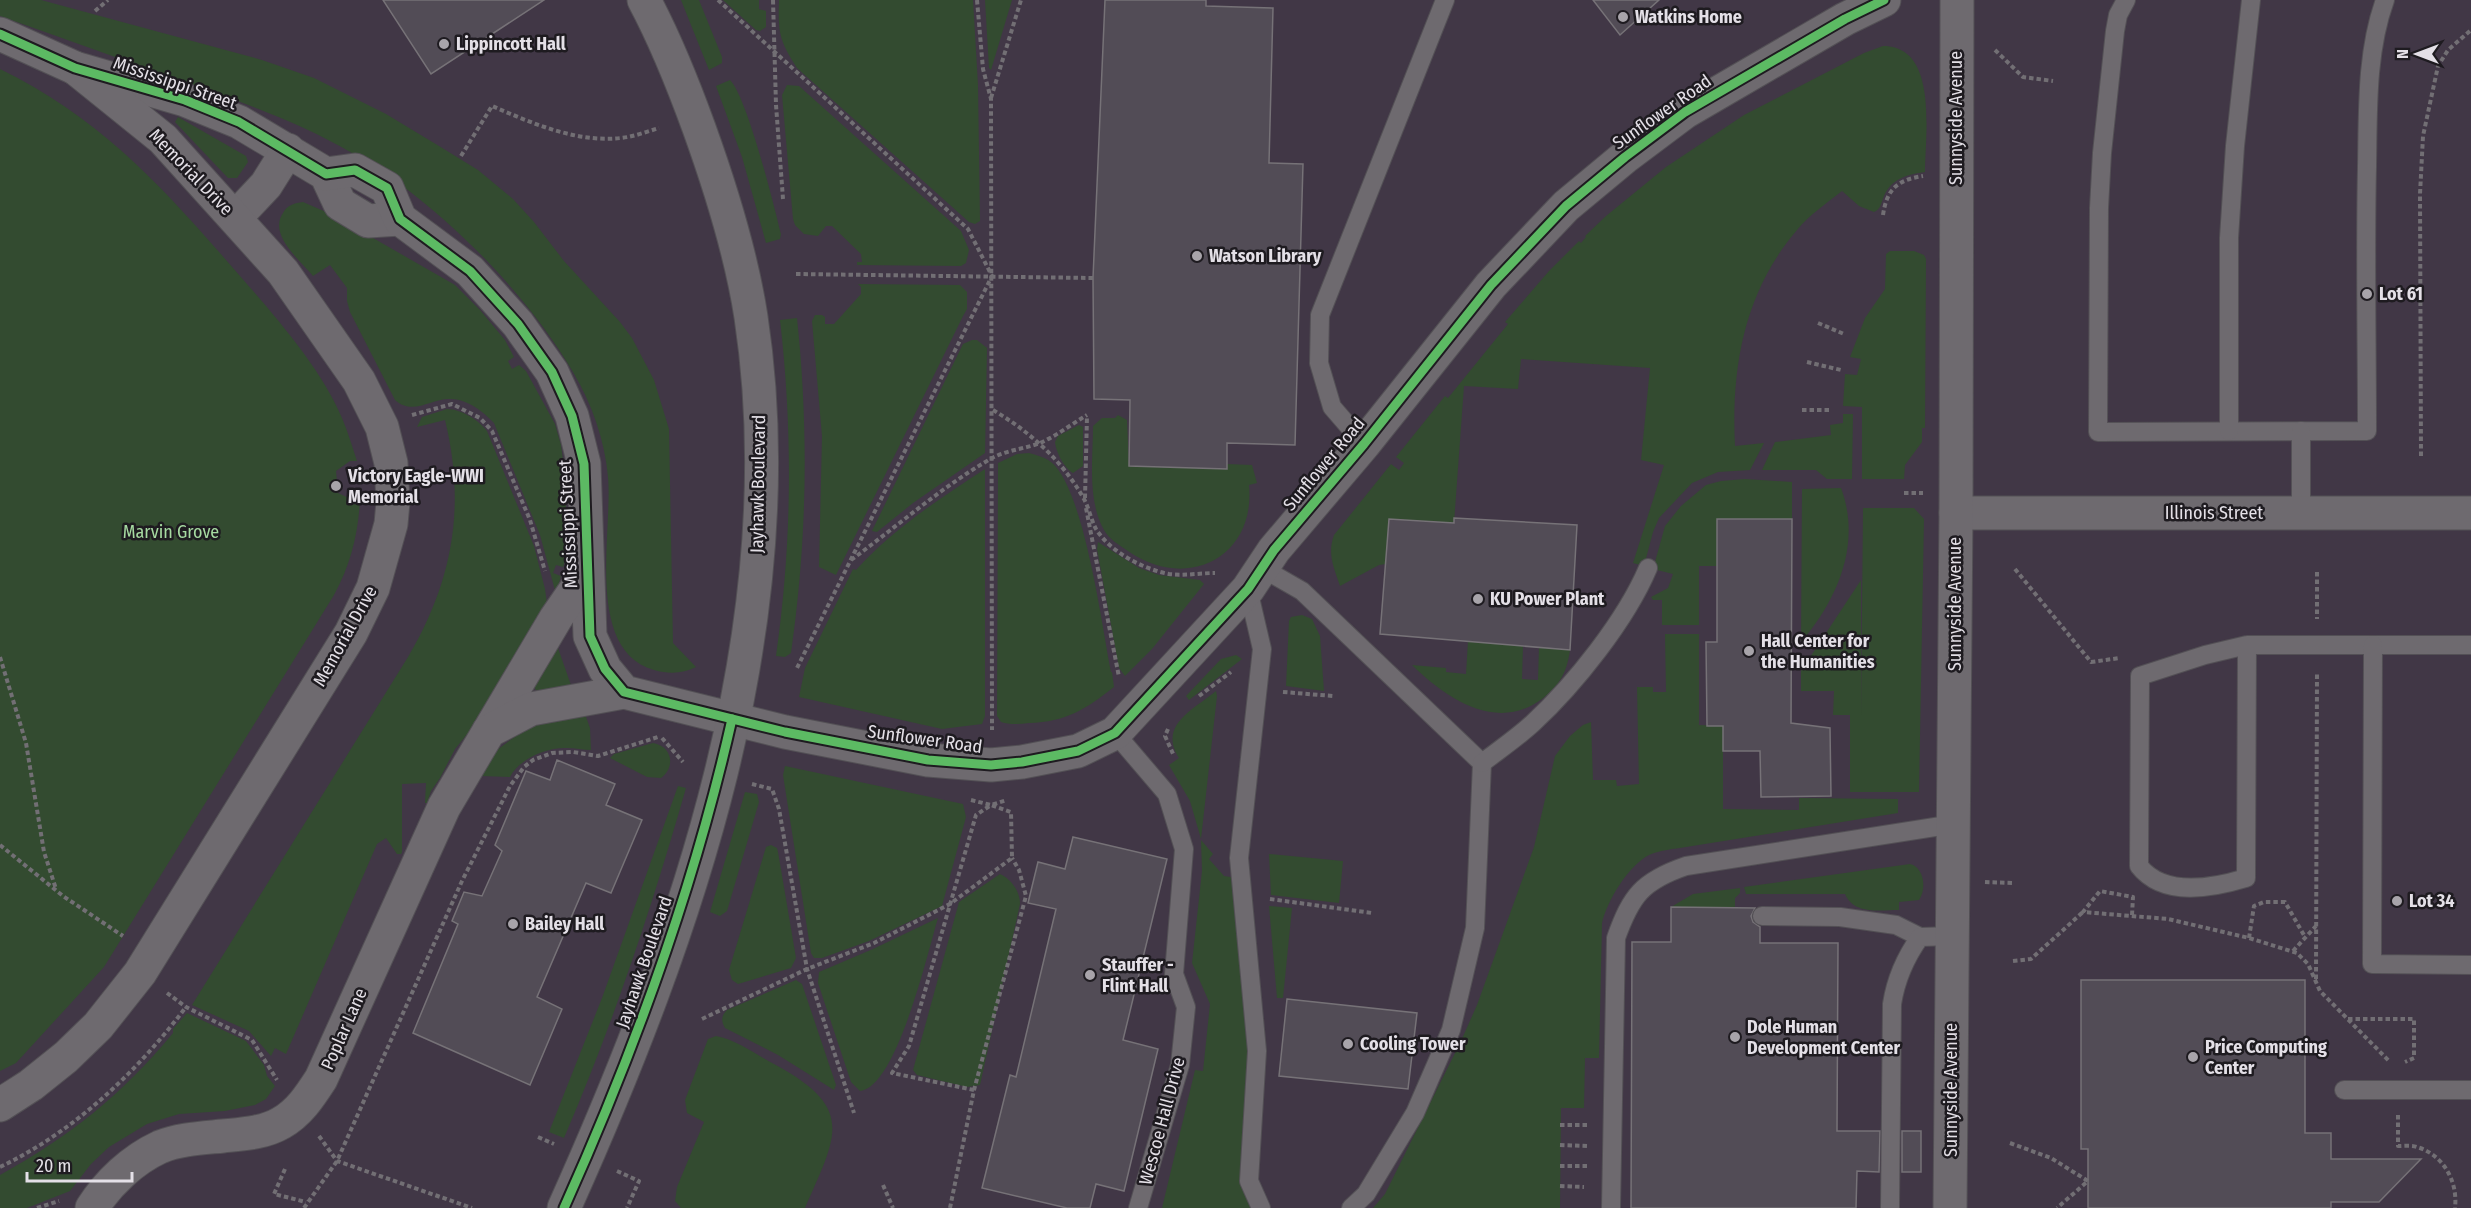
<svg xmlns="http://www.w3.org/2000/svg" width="2471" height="1208" font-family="'Fira Sans Condensed',sans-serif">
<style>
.built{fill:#413746}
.green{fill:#334b30}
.building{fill:#524c56;stroke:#767277;stroke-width:1.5}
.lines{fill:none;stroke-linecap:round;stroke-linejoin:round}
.service-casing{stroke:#535055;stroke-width:20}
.minor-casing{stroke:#535055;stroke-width:35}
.path{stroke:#726f74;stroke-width:4;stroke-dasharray:4.5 3;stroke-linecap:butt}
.service{stroke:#6e6a6f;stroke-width:18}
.minor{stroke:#6e6a6f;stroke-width:33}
.cycleway-casing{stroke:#1e1b20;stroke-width:13}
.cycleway{stroke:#5cba63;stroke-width:9}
.poi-dot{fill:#a8a4aa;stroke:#1e1b20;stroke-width:2}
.labels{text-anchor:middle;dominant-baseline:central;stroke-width:5;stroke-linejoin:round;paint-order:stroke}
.poi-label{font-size:18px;font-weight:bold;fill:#e4e0e7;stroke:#1e1b20;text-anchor:start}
.street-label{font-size:18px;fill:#e4e0e7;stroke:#1e1b20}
.park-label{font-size:18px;fill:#a6daa1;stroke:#1e1b20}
</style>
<rect width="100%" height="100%" fill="#38343a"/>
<rect class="built" x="0" y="0" width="2471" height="1208"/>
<g class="green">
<path d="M0,0H41L262,60L314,78L386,114L439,146L478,170L513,199L534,222L564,261L620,322L632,338L654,380L669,429L673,643L696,667C683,674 668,674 654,670C584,650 613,532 608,477C605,441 592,404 573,372C525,290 435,200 352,153C301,123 246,104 191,84C127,61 64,39 0,16Z"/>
<path d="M681,0H699L722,57V63L709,70Z"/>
<path d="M723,0H759V9L766,11V27L760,31L756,30Z"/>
<path d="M779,0H973L978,85L980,221L975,224L969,222L797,68C779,40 778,33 779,0Z"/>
<path d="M985,0H1012L991,70L989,68Z"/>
<path d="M1883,46C1939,46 1925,135 1925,172C1908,174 1891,179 1884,196C1881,203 1881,209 1874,212L1859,206L1842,191C1827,203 1809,215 1797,230C1744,292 1731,368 1735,446L1764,443L1750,470L1718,472L1692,483L1659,518L1653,532L1644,566L1633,563L1664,465L1641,460L1650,368L1521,359L1518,389L1464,386L1454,523L1389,519L1386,564L1379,565L1340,586C1334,568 1327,554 1334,535L1391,464L1399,470L1404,463L1396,457L1445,396L1448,398L1508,324L1505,322L1549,271L1579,241L1581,243L1586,237L1585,236L1606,216L1666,167L1744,115L1864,53Z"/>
<path d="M0,69C99,117 162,186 233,268C269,309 321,367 342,418C348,432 352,446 357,461H350L336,471L338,493L353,500H360C358,534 351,564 334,595L104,967L16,1063L0,1071Z"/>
<path d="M730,80C747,97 774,205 781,234L780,239L766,243L742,157L716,86Z"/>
<path d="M787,85L799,86L961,231L969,250L966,263L961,266L857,265V262H862L861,254L832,226H826L818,236L804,234L795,225L793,219L782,95Z"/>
<path d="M178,117L246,156L248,162L237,178H228L175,122Z"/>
<path d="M303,202L333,215L455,285L480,310L505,340L514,357L508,361L512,369L519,365L526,371L555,424L561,445L566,483V559L563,567L556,565L553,573L561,576L556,594L540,535L494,423C484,412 466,398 449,399C430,399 413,416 395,400L350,312L347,301V288L330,265L313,276C300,260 268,235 283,213C287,205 295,203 303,202Z"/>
<path d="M1890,251H1914L1924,255L1926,259L1925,428H1922V442L1905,465L1904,479H1862V407L1843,406L1845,374L1857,375L1861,359L1850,357L1865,318L1885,289L1886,254Z"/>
<path d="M858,284L960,285L967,292V309L963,316L836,575L819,567L822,436L812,321L815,315H822L825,317V324H834L861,294V287Z"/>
<path d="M797,318C809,431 807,541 791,653L785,657L776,656C792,543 793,433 780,320Z"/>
<path d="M972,340H977L987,348L985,453L913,503L877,532L872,531L963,344Z"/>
<path d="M447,409C461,409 479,420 487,431L534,546L545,589L548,611L482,716L455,749L440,778L431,791L427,803H425L426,783L402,784V852L401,854H397L386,838L377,844L286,1054L275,1048L271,1056L249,1031L192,1005L408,657C453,581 466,506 445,420L417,427L422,417Z"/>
<path d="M1843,414H1853L1852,479H1827L1816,470H1762L1775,442L1831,435L1830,425L1843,423Z"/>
<path d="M1118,415L1127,420L1129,466L1227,469V464L1252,465L1257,483L1249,485C1256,558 1186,592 1128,551C1119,545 1109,539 1104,530C1087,500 1093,459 1093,426L1102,418H1115Z"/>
<path d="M1079,425L1083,427V466L1073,473C1064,468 1056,452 1055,442L1058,436Z"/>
<path d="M1029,453C1036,455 1045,457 1051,462C1084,488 1102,627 1111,672H1112L1114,687C1086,709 1066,722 1029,723C1020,724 1010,725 1001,722L997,716L998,463L1017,454Z"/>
<path d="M985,469V716L982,724L942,729L799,697L805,668L853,569L856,570C893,529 939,499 985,469Z"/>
<path d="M1745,479L1792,482V519H1717V566H1699V625H1662V600H1653L1651,597L1668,588L1673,574L1653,569L1665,526L1681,506L1706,485L1721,481Z"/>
<path d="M1841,488C1862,544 1837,600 1801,642L1802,489Z"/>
<path d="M1863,508H1914L1924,519L1919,792H1850V715H1833L1834,691H1801V671L1861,580V715Z"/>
<path d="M1098,542L1139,568L1159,575L1200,580L1204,584L1152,649L1125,676L1119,668L1097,549Z"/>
<path d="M1302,615L1312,619L1320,636L1324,691L1286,686L1289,621L1291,617Z"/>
<path d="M1665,634H1699V725L1723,726V809L1799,810V798L1898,799V813L1686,847C1674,849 1660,850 1649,855C1628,866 1607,901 1602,923L1599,1058H1585L1584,1108H1561L1560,1208H1373L1385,1194L1461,1041L1477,1005L1534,847L1555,756L1570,736L1583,725L1591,722L1593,780H1616L1617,786L1639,784L1637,687H1653V692H1666Z"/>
<path d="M1468,641L1523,646L1522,679L1538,680L1539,647L1570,650C1567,672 1560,685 1542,699C1496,733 1446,698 1412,665L1446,668V672L1466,674Z"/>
<path d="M554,645L558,648L572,688L538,693L534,687Z"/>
<path d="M1236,655L1242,659L1189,700L1186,696L1221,659Z"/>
<path d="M1216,691L1217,696L1201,839L1190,801L1169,765L1179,758C1158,725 1193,710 1216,691Z"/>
<path d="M585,714L590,728L591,750C583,750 575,748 567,748C547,747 519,759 510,777L481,776L497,750L536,721Z"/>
<path d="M653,743C672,746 676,767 661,778L647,777L610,758L614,754Z"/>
<path d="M785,766L963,804L966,817L942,906L869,941L822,958H814L811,953L783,775Z"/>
<path d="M678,786L686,788C652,907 613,1024 564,1138L549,1132L602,998Z"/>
<path d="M745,792L757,794L759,802L727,911L720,916L710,912Z"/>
<path d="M1201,840L1213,854L1209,859L1224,876L1237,878L1243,882L1254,1208H1162L1195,1070L1203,1071L1210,1004L1192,963L1202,871Z"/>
<path d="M771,845L777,848L778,852L796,958L791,968L738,984L732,980L729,970L766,847Z"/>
<path d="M1269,854L1343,861L1339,903L1271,895Z"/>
<path d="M1910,864C1924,867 1927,889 1919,900L1899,902V910C1880,910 1854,915 1845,894H1746L1744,887Z"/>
<path d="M1000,874C1011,879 1020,891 1020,904L980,1085L967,1087L917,1075L913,1070L959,902Z"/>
<path d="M1740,888V893L1735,898V908L1671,907L1693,894Z"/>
<path d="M1269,906L1292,908L1283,998H1277Z"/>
<path d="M938,918C928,951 897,1087 860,1091L851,1082L818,983L819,972L873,949Z"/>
<path d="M796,980L802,984L836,1085L834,1090L778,1055L725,1028C721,1021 721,1016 727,1010Z"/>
<path d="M187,1013L246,1041L264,1065L267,1076L275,1086L266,1099L255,1105L225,1111L179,1114L147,1124L109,1147L91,1164L70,1191L27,1208H0V1175C69,1137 123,1094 173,1033V1029Z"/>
<path d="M716,1036C737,1040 755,1054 774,1064C856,1108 837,1135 805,1208H681L675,1201L677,1187L704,1122L687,1113L685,1100L708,1039Z"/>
</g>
<g class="building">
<path d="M383,0H544L431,74Z"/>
<path d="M1105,0H1206V6L1273,8L1269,163L1303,164L1295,445L1227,443V469L1129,466L1130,400L1094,399L1093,278Z"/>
<path d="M1593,0H1659L1620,35Z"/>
<path d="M1454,518L1577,525L1570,650L1380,634L1389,519L1454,523Z"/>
<path d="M1717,519H1792L1791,723L1830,728L1831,796L1761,797L1760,751H1723V726H1707L1706,642H1717Z"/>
<path d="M557,760L615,784L606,805L642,820L611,893L586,883L537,997L562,1009L530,1085L413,1033L458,924L452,921L464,892L482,896L502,851L495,845L526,771L550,780Z"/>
<path d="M1073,837L1167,859L1123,1040L1158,1049L1124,1191L1096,1184L1090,1208H1067L982,1188L1010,1075L1016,1077L1056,909L1028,903L1038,862L1065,869Z"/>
<path d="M1671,907L1755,908L1751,916L1753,922L1760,927V943H1838L1837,1131H1880L1879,1172L1857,1171L1856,1208H1631L1632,942H1671Z"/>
<path d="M2081,980H2305V1133H2331V1159H2421L2379,1202H2331V1208H2088V1149H2081Z"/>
<path d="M1287,999L1417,1013L1408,1089L1279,1076Z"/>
<rect x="1902" y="1131" width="19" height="41"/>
</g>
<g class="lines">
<defs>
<g id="service">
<path d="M2126,0L2118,15L2115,31L2102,153L2099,208L2098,432L2367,431C2367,343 2365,255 2367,167C2368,112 2366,52 2385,0"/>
<path d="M2229,431V238L2235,146L2251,0"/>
<path d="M2301,431V513"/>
<path d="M1364,444L1332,407L1319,363L1320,315L1445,0"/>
<path d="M1262,568L1302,591L1482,763L1475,928L1451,1030L1415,1113L1366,1194L1351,1208"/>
<path d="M1248,589L1262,649L1239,858L1257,1051L1249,1181L1261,1208"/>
<path d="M2247,645L2246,878C2213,888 2164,898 2139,866L2140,676L2205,655L2247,645H2471"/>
<path d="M2373,645L2372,964L2471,965"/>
<path d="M1115,733L1167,794L1184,849L1174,974L1186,1007L1180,1065L1138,1208"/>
<path d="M1482,763C1499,750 1518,737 1533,723C1575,684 1626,620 1648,568"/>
<path d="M1762,916L1840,917L1896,925L1920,937"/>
<path d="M2344,1090H2471"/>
<path d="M1611,1208L1616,938C1631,896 1642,881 1686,866L1954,824"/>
<path d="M1890,1208L1892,1004C1896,978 1905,958 1920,937L1953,936"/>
</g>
<g id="minor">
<path d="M0,34L75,68L185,100L239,122L326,174L340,204L368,221L400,219"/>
<path d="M326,174L355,170L387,188L400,219L470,271L518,324L552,372L572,416L584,464L590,636L605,669L624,692L785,732L928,760L991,765L1022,762L1078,751L1115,733L1248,589L1274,550L1364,444L1491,285L1566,206L1625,157L1685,112L1845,19L1884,0"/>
<path d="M235,218L266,185L288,150"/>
<path d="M1956,513H2471"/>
<path d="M489,731L556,618L587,573"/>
<path d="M0,1105L31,1085L66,1057L98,1026L140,973L351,633L373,588L391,524L393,502L391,463L382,427L359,381L283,272L163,139L75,68"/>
<path d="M92,1208C108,1183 132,1160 160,1147C179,1139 203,1138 223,1136C243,1134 264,1133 281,1123C299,1113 310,1096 321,1079L444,807L489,731L531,709L624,692"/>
<path d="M564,1208C687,934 797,621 751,317C741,252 721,189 699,128C683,84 666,41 644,0"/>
<path d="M1950,1208L1956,513L1957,0"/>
</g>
</defs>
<use href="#service" class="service-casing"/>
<use href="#minor" class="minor-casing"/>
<g class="path">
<path d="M718,0L968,229L992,276L797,668"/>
<path d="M773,0L776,105L783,199"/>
<path d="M977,0L983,69L991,99L992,730"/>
<path d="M95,11L108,0"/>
<path d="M1995,50L2023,77L2053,81"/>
<path d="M991,98L1021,0"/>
<path d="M461,156L492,106C534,124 581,145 628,137C638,135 649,131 659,128"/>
<path d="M1883,215C1887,188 1898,180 1923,176"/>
<path d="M796,274L1093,278"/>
<path d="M1818,323L1844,334"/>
<path d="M1807,362L1841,370"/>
<path d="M993,410C1030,432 1062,460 1084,499C1089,508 1091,520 1096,529C1110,552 1143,569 1169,574C1184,576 1201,573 1215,573"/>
<path d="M1802,410H1830"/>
<path d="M412,415L452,404L480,418L492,431L530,520L545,571"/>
<path d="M2421,456L2420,194L2423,136L2438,66L2448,50L2471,30"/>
<path d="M1904,493H1923"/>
<path d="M1085,498L1087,416"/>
<path d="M1086,508L1119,677"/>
<path d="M851,560C899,525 940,488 992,458C1007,450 1024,449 1040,443C1056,436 1072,424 1087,415"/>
<path d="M2015,569L2091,662L2120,658"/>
<path d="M2317,572V619"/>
<path d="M0,657L26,743L44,852L56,889"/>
<path d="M1283,692L1333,696"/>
<path d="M1199,696L1231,672"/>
<path d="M1168,729L1165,736L1174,756"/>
<path d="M662,738L683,762"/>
<path d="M752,784L772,789L779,809L807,969L854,1113"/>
<path d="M971,800L991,805L1007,800"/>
<path d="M0,845L63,896L123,936"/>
<path d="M1985,882L2013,883"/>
<path d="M1270,899L1372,913"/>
<path d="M2132,915L2133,897L2100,891L2083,912L2168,919L2249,938L2297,953L2308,964L2320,991L2389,1061"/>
<path d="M2249,938L2254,906L2264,902H2285L2305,937"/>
<path d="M2293,951L2316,926"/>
<path d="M2013,961L2031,959L2083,912"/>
<path d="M2316,979L2317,672"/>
<path d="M167,993L186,1007L252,1040L277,1080"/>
<path d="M702,1019L807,969L874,943L950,904L1012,858L1011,812L991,805"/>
<path d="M2348,1019H2414V1058L2405,1062"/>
<path d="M974,1090L892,1073L909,1046L976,815L991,805"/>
<path d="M2398,1115V1146C2404,1146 2412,1145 2417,1147C2444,1155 2458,1182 2455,1208"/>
<path d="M1560,1125H1587"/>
<path d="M319,1136L337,1161L472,1208"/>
<path d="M538,1137L554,1144"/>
<path d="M2010,1143L2051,1158L2088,1181L2057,1208"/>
<path d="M1560,1145L1587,1146"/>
<path d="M1560,1166H1587"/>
<path d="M0,1167C75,1131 136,1073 186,1007"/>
<path d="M285,1169L274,1194L306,1202"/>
<path d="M617,1171L639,1181L627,1208"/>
<path d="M883,1185L893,1208"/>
<path d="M1560,1186L1584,1187"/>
<path d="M37,1208L59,1201"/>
<path d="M304,1208L337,1161L462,881L510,786L524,767L533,760L552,753L573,752L598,756L658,737"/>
<path d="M950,1208L974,1090L1026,896L1019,870L1012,858"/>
</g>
<use href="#service" class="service"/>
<use href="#minor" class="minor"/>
<defs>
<g id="cycleway">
<path d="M0,34L75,68L185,100L239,122L326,174L355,170L387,188L400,219L470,271L518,324L552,372L572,416L584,464L590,636L605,669L624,692L785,732L928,760L991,765L1022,762L1078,751L1115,733L1248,589L1274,550L1364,444L1491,285L1566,206L1625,157L1685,112L1845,19L1884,0"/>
<path d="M564,1208C635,1050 694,888 732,719"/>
</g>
</defs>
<use href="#cycleway" class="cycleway-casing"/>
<use href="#cycleway" class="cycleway"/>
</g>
<g class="poi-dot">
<circle cx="1623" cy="17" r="6"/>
<circle cx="444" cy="44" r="6"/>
<circle cx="1197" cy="256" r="6"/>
<circle cx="2367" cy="294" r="6"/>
<circle cx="336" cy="486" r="6"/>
<circle cx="1478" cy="599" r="6"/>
<circle cx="1749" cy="651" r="6"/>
<circle cx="2397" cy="901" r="6"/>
<circle cx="513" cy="924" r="6"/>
<circle cx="1090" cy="975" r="6"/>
<circle cx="1735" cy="1037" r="6"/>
<circle cx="1348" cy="1044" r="6"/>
<circle cx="2193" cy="1057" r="6"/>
</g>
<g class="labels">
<g class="poi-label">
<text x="1635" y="17">Watkins Home</text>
<text x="456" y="44">Lippincott Hall</text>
<text x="1209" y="256">Watson Library</text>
<text x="2379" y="294">Lot 61</text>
<text x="348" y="476">Victory Eagle-WWI<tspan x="348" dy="21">Memorial</tspan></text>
<text x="1490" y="599">KU Power Plant</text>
<text x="1761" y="641">Hall Center for<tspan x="1761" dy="21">the Humanities</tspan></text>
<text x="2409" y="901">Lot 34</text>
<text x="525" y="924">Bailey Hall</text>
<text x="1102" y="965">Stauffer -<tspan x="1102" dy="21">Flint Hall</tspan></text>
<text x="1747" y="1027">Dole Human<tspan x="1747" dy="21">Development Center</tspan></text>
<text x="1360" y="1044">Cooling Tower</text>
<text x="2205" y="1047">Price Computing<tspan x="2205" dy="21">Center</tspan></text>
</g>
<g class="street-label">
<text transform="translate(175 83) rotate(19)">Mississippi Street</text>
<text transform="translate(1662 112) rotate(-35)">Sunflower Road</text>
<text transform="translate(1956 118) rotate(-90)">Sunnyside Avenue</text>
<text transform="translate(191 172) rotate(46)">Memorial Drive</text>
<text transform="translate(1324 464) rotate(-50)">Sunflower Road</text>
<text transform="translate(758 484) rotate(-89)">Jayhawk Boulevard</text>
<text x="2214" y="513">Illinois Street</text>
<text transform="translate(568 524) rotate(-93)">Mississippi Street</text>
<text transform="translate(1955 604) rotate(-90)">Sunnyside Avenue</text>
<text transform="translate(345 636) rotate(-61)">Memorial Drive</text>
<text transform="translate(925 739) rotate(8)">Sunflower Road</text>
<text transform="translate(644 962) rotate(-71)">Jayhawk Boulevard</text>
<text transform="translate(344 1029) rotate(-66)">Poplar Lane</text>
<text transform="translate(1951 1090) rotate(-90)">Sunnyside Avenue</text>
<text transform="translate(1162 1121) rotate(-75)">Wescoe Hall Drive</text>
</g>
<g class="park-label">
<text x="171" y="532">Marvin Grove</text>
</g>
</g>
<g transform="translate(2417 54) rotate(270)" stroke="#1e1b20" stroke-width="4.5" paint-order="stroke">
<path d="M0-4.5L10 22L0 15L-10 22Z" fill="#e4e0e7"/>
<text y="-9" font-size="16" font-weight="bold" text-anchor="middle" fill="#e4e0e7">N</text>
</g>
<path d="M27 1172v9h105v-9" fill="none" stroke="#e4e0e7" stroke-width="3"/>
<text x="36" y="1172" font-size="18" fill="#e4e0e7" stroke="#1e1b20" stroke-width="4.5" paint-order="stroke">20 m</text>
</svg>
